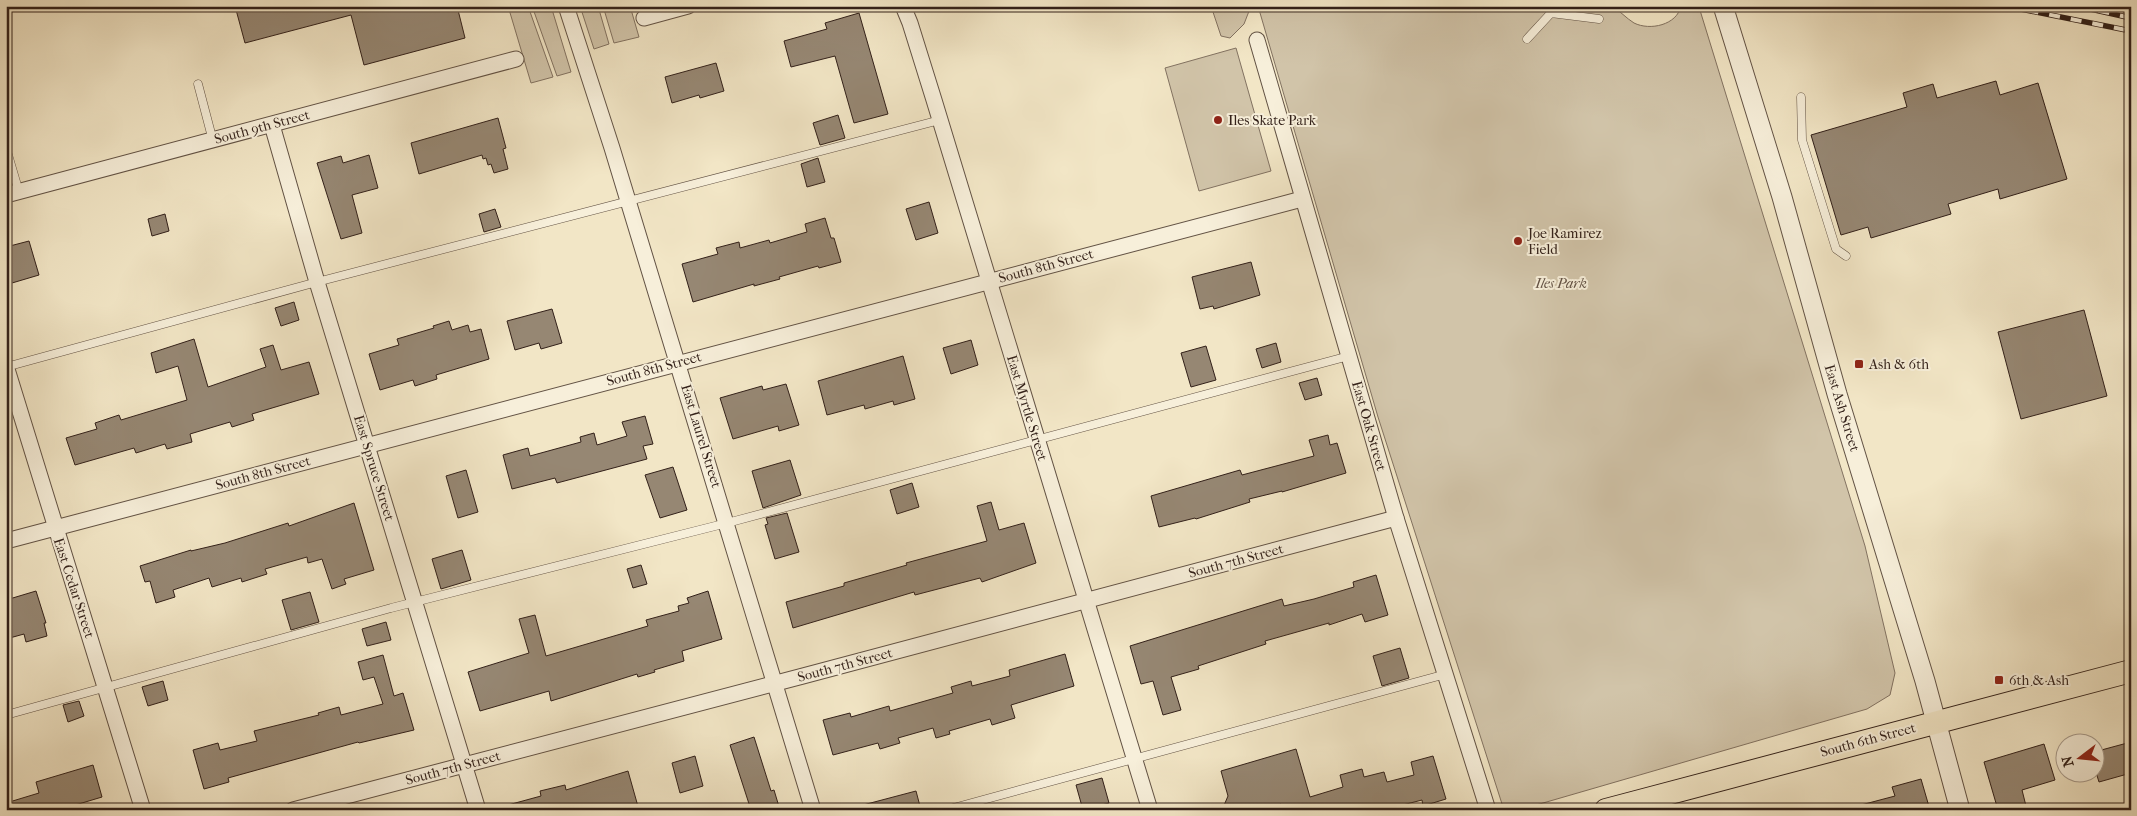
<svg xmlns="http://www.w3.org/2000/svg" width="2137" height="816" font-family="'IM FELL French Canon',serif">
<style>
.green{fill:#d1c4a9;stroke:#827261}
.building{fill:#968773;stroke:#322019}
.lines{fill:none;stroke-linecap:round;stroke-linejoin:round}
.service-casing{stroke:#625244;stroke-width:9}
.minor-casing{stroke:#625244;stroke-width:17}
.tertiary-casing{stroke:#625244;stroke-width:21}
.primary-casing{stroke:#322019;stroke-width:24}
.service{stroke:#f7efda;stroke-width:8}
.minor{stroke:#f7efda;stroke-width:15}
.tertiary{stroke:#f7efda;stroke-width:19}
.primary{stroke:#f2e6c6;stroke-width:22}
.rail-casing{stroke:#322019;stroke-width:5.5}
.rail{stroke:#f7efda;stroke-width:4;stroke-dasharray:11;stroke-linecap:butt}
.poi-dot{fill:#8f2418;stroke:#f7efda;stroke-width:2}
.labels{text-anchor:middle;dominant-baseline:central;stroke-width:4;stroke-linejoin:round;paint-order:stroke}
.poi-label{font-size:14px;fill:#322019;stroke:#f7efda;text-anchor:start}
.street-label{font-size:14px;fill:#322019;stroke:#f7efda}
.park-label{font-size:14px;font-style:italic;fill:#625144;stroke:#f7efda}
</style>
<rect width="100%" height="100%" fill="#f2e6c6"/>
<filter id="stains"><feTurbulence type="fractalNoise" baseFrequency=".004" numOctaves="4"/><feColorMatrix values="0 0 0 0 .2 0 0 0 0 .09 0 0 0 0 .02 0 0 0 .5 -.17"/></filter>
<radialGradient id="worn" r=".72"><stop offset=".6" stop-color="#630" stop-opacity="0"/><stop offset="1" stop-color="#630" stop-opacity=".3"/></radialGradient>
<g class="green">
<path d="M508,6H528L553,77L531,83Z"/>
<path d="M532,6H551L571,72L557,76Z"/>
<path d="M580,6H598L609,44L594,49Z"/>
<path d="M603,6H630L639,37L614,43Z"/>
<path d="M1211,6H1251L1244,24L1230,38L1221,36Z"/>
<path d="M1258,6H1612C1620,11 1626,18 1634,23C1650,31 1677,25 1681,6L1699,7L1865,546L1895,673L1890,695L1867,709L1519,810H1507L1503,807L1378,417Z"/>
<path d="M1236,48L1271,171L1199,191L1165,68Z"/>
</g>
<g class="building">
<path d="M235,6H457L465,38L364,65L351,15L245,43Z"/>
<path d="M859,13L888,114L854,123L835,56L791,67L784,41L827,29L825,23Z"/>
<path d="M716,63L724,91L700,98L699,95L672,103L665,77Z"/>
<path d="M1996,81L2000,95L2038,83L2067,179L2000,199L1998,189L1948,204L1951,214L1871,238L1868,227L1841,235L1811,135L1907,107L1903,93L1933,84L1937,98Z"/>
<path d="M838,115L845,138L820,145L813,123Z"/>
<path d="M498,118L506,148L503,149L508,169L494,173L491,164L488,165L486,158L483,159L482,155L419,174L411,143Z"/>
<path d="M369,155L378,188L352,195L362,233L341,239L317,163L341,156L343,163Z"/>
<path d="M818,158L825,182L807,187L801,164Z"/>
<path d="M929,202L938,233L916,240L906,209Z"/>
<path d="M495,209L501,227L484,232L479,214Z"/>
<path d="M165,214L169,231L152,236L148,219Z"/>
<path d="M825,218L831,238H834L841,262L819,268L818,266L779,277L780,279L754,286V284L693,302L682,264L718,254L716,248L739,242L740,248L769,240L770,243L807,232L805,224Z"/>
<path d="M29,241L39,275L12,283L6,263V247Z"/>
<path d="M1251,262L1260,295L1214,309L1213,306L1200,309L1192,277Z"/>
<path d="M294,302L299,320L281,326L275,308Z"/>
<path d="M552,309L562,343L541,349L539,343L515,350L507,321Z"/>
<path d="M2084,310L2107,396L2021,419L1998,332Z"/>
<path d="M449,321L452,330L468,325L470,332L481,329L489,359L436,375L437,379L415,386L413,380L380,390L369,354L399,345L397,339L434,328L433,326Z"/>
<path d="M194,339L208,387L266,367L260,349L273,345L281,370L309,362L319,394L252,414L254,420L232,427L230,422L190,434L192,442L167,449L165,444L136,453L134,448L75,465L66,438L97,429L95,423L119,415L121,420L187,400L178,366L156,373L151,353Z"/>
<path d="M971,340L978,365L951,374L943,348Z"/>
<path d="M1276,343L1281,362L1262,368L1256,349Z"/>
<path d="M1206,346L1216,380L1191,387L1181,353Z"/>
<path d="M903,356L915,399L894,405L893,401L865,409L864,405L827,415L818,381Z"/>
<path d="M1317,378L1322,395L1305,400L1299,383Z"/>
<path d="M786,384L799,425L779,431L778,426L733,439L720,398L762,386L763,390Z"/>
<path d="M645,416L653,444L643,446L647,459L557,483L555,478L512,489L503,455L528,448L530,456L581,442L580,437L594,433L597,445L627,436L622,422Z"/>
<path d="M1328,435L1330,445L1337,443L1346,473L1282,492V491L1249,499L1250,502L1196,519L1195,518L1159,527L1151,496L1240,470L1242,475L1314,456L1309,440Z"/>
<path d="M790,460L801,495L763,508L752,471Z"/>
<path d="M673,467L687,510L660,518L645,475Z"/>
<path d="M466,470L478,512L458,518L446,476Z"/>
<path d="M912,483L919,507L897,514L890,490Z"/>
<path d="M991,502L999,530L1024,523L1036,563L982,582L980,578L915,595L914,592L793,628L786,602L844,586V583L907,565L906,563L987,541L977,506Z"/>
<path d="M354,503L374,570L344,579L346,584L332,589L322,559L308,563L307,557L265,569L267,574L242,582L241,578L212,587L209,578L173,590L175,597L156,603L150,581L145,582L140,566L191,550V551L225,543L288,523L289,526Z"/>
<path d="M787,513L799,552L775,559L765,525L768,524L766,518Z"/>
<path d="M462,550L471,580L441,589L432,559Z"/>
<path d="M641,565L647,584L633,588L627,569Z"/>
<path d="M1376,575L1388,615L1365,622L1362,614L1329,625V623L1265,641L1266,644L1198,666L1199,669L1171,677L1181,710L1163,715L1153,681L1141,684L1130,646L1282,599L1284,606L1314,599L1354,587L1353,582Z"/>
<path d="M36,591L46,623H44L47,636L26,642L24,634L6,639V600Z"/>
<path d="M708,591L722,639L682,651L684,661L654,670L655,672L638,677L637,674L551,701L549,691L480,711L468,672L529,653L519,619L535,615L546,656L648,626L646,620L679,611L678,606L689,603L687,598Z"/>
<path d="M310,592L319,622L291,630L282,600Z"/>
<path d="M386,622L391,640L367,646L362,629Z"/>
<path d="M1400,648L1409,678L1382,686L1373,656Z"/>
<path d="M1065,654L1074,686L1011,705L1015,718L992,725L990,719L949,731L950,734L936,738L933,728L898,738L900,743L880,749L878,743L833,755L823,720L850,713L851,717L889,706L890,711L953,693L951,687L971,681L972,686L1010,676L1009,670Z"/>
<path d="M383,655L394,696L403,693L414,730L359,743L358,742L228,778L229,782L204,789L193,750L218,743L220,750L257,741L254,731L319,715L318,713L339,707L341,715L383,704L374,677L363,680L358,662Z"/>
<path d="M163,681L168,700L148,706L142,687Z"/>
<path d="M79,701L84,716L68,722L63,705Z"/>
<path d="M754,737L771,791L774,790L780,810H751L730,745Z"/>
<path d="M2131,742V773L2099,782L2094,766V752Z"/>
<path d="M2044,744L2055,780L2022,790L2027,810H1998L1984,762Z"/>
<path d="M1296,749L1310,797L1343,787L1340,775L1362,769L1364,777L1384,772L1387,782L1414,775L1411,762L1433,756L1446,799L1423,806L1422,800L1383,810H1279V806L1281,804L1263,810H1222L1228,796L1221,771Z"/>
<path d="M695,756L703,786L680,793L672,763Z"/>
<path d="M93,765L102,797L72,806L73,810H6V803L39,793L36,782Z"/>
<path d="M628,771L639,810H508V805L541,796L540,791L565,785L566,790Z"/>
<path d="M1102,778L1109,803L1083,810L1076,785Z"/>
<path d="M1921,779L1930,810H1861V805L1895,796L1892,787Z"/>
<path d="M916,791L921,810H864L863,805Z"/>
</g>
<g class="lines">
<defs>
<g id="service">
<path d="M1527,39L1551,13L1599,19"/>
<path d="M198,84L213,141"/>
<path d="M1801,97L1802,140L1836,249L1846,256"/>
<path d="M6,148L19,192"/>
<path d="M6,367L317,282L940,120"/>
<path d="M6,715L391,608L727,523L1349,356"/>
<path d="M946,810L1446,674"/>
</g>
<g id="minor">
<path d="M566,6L612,148L813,810"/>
<path d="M903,6L910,23L934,100L1150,810"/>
<path d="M644,18L688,6"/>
<path d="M1257,40L1396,518L1488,810"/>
<path d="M272,125L317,282L478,810"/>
<path d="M6,195L516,59"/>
<path d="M6,366L143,810"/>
<path d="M6,541L1302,199"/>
<path d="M293,810L803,676L1396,518"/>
</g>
<path id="tertiary" d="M1723,6L1782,197L1837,394L1925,681L1960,810"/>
<path id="primary" d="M1606,810L2131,671"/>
</defs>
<use href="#service" class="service-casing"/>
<use href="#minor" class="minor-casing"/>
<use href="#tertiary" class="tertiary-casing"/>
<use href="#primary" class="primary-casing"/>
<use href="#service" class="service"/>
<use href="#minor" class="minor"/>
<use href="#tertiary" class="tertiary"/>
<use href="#primary" class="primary"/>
<defs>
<g id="rail">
<path d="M2006,6L2131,31"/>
<path d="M2077,6L2131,18"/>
</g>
</defs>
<use href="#rail" class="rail-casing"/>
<use href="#rail" class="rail"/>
</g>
<g class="poi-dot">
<circle cx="1218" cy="120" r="5"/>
<circle cx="1518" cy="241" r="5"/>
<rect x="1854" y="359" width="10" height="10" rx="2.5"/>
<rect x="1994" y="675" width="10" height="10" rx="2.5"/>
</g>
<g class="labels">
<g class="poi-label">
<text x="1228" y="120">Iles Skate Park</text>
<text x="1528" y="233">Joe Ramirez<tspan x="1528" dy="16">Field</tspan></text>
<text x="1869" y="364">Ash &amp; 6th</text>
<text x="2009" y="680">6th &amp; Ash</text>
</g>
<g class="street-label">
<text transform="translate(262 127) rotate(-15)">South 9th Street</text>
<text transform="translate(1046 266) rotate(-15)">South 8th Street</text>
<text transform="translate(654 369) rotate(-15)">South 8th Street</text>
<text transform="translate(1027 408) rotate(73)">East Myrtle Street</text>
<text transform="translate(1842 408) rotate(73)">East Ash Street</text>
<text transform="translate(1369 426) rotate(74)">East Oak Street</text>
<text transform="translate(701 436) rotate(73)">East Laurel Street</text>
<text transform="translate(374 468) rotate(73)">East Spruce Street</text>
<text transform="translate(263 473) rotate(-15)">South 8th Street</text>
<text transform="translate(1236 561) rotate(-15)">South 7th Street</text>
<text transform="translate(74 588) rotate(72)">East Cedar Street</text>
<text transform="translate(845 665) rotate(-15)">South 7th Street</text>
<text transform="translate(1868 740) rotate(-15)">South 6th Street</text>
<text transform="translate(453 768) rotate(-15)">South 7th Street</text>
</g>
<g class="park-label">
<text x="1561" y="283">Iles Park</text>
</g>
</g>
<rect width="2137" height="816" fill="none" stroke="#f2e6c6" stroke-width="25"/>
<rect x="8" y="8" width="2122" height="801" fill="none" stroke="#322019" stroke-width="2.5"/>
<rect x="12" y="12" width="2112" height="791" fill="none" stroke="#322019"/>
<g transform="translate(2080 758) rotate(254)"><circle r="24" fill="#f7efda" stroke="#a89c8d"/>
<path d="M0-4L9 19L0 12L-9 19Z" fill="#8f2418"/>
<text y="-8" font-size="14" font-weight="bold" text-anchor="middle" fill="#322019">N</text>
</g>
<rect width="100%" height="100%" filter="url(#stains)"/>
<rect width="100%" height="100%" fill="url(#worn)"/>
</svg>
